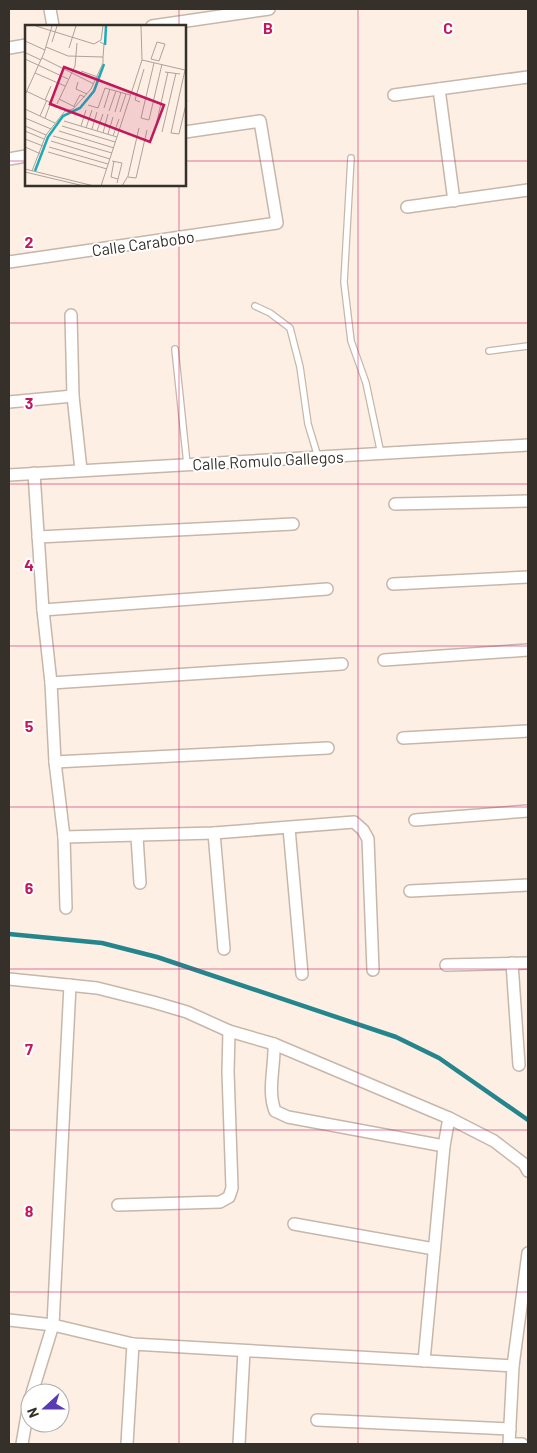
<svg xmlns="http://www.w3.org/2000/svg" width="537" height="1453" font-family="Barlow,sans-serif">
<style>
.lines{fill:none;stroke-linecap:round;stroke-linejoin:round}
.stream{stroke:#24858d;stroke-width:4.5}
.lane-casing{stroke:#c7b7aa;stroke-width:8}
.street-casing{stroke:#c7b7aa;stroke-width:14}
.lane{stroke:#fff;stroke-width:5.5}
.street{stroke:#fff;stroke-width:11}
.grid{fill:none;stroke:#c2185b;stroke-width:1;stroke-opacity:0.55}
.labels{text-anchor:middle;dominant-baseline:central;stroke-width:4;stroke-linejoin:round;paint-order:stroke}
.street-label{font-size:16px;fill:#36302a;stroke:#fff}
.inset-river{fill:none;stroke:#1caab8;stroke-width:2.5}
.inset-road{fill:none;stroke:#ada39a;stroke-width:1}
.view{fill:#c2185b;fill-opacity:0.15;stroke:#c2185b;stroke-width:2.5}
.inset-edge{fill:none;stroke:#36302a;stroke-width:2.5}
.grid-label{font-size:16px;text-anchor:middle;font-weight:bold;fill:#c2185b;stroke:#fff;stroke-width:4;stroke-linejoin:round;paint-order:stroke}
</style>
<rect width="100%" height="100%" fill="#fdefe4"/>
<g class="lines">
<path class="stream" d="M9,934L102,943L157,957L396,1037L439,1058L528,1120"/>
<defs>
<g id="lane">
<path d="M351,158L344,282L351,341L366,383L381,454"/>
<path d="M255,306L270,313L290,328L300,367L308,424L318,457"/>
<path d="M175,349L187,464"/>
<path d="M489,351L528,346"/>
</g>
<g id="street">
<path d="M50,9L53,26"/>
<path d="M152,26L269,9"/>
<path d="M9,48L26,45"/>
<path d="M439,89L454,201"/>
<path d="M394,95L528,77"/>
<path d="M9,159L26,156"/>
<path d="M407,207L528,190"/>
<path d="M9,262L277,223L260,121L185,132"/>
<path d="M73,396L81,470"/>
<path d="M9,402L73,396L71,315"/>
<path d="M34,473L43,610L51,683L55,762L64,837L214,833L354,822L363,830L368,839L373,970"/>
<path d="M9,475L528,445"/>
<path d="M395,504L528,501"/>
<path d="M38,537L293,524"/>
<path d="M393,584L528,577"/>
<path d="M43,610L327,589"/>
<path d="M384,660L528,650"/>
<path d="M51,683L342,664"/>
<path d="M403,738L528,731"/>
<path d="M55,762L328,748"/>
<path d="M415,820L528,811"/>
<path d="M289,828L302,974"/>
<path d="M214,833L224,949"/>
<path d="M64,837L66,908"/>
<path d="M137,837L140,883"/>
<path d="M410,891L528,885"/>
<path d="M512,963L519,1065"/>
<path d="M446,965L528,963"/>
<path d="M9,979L97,988L153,1002L187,1012L229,1031L274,1044L449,1118L494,1141L524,1164L528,1171"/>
<path d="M274,1044C275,1067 267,1090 275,1111L288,1117L444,1146"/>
<path d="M118,1205L220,1202L229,1197L232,1188L228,1072L229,1031"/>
<path d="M294,1224L434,1249"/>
<path d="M9,1320L53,1325L133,1344L513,1366"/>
<path d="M424,1361L444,1146L449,1118"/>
<path d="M32,1393L53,1325L70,985"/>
<path d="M317,1420L510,1429"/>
<path d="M22,1444L30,1398"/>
<path d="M127,1444L133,1344"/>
<path d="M239,1444L244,1351"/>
<path d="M509,1444L513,1366L528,1253"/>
<path d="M509,1444H522"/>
</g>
</defs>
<use href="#lane" class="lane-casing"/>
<use href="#street" class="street-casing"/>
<use href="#lane" class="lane"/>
<use href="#street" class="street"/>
</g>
<path class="grid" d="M179,9V26M358,9V1444M9,161H26M185,161H528M179,185V1444M9,323H528M9,484H528M9,646H528M9,807H528M9,969H528M9,1130H528M9,1292H528"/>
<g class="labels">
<g class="street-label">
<text transform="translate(143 243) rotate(-8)">Calle Carabobo</text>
<text transform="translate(268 460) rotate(-3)">Calle Romulo Gallegos</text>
</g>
</g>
<g transform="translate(25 25)">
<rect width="161" height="161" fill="#fdefe4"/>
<path class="inset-river" d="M80,20L81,1M10,146L23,112L38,91L55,83L69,66L79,39"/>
<path class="inset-road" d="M11,1L69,19L76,15L78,1M0,16L20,25M27,17L32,1M75,17L79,19L78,32M132,17L140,19L134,36L126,34ZM44,23L51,1M1,28L16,35M17,33L69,59M0,34L43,54M117,35L160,45M129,38L116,93L124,95L137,39M160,45L146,108L154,109L162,75M56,46L73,52M140,47L155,49M10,48L40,61M53,57L51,64L62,69M1,66L43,86M0,70L19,28L27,1M34,74L50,82M20,75L26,61M115,77L110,75L119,44M32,79L50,41L52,18M63,80L73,83L80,63L105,70M49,81L55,70L60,72M79,83L85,64M0,84L30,98M84,86L91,66M90,87L96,67M95,87L101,69M15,91L22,75M0,93L26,104M20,93L26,77M39,96L92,112M0,101L21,110M37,101L90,117M56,101L61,85M61,103L67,85M67,104L72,87M130,105L143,47M0,106L19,114M34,106L89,123M72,106L78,89M137,107L151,48M78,108L83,89M83,109L88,92M28,111L87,128M88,111L94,94M0,114L18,121M26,116L85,134M0,122L16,129M24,122L83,139M23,127L82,144M87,136L97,138L92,158M89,136L86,152L93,154M0,144L69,161M7,146L21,110L40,86L48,84L66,64L78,38V32L43,31L21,22M0,147L59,161M103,152L111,153L122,105M76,161L117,35L116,1M97,161L103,151L114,103"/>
<path class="view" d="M39,42L139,80L125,117L25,79Z"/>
<rect width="161" height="161" class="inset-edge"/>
</g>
<g class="grid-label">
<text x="268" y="34">B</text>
<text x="448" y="34">C</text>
<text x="29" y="248">2</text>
<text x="29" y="409">3</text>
<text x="29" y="571">4</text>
<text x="29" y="732">5</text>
<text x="29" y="894">6</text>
<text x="29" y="1055">7</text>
<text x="29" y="1217">8</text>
</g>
<rect width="537" height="1453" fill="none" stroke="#36302a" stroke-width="20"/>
<g transform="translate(45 1408) rotate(249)"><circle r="24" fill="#ffffff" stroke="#afacaa"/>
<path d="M0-4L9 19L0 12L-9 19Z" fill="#5b3bb3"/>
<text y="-8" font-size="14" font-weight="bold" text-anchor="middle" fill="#36302a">N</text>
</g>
</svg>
